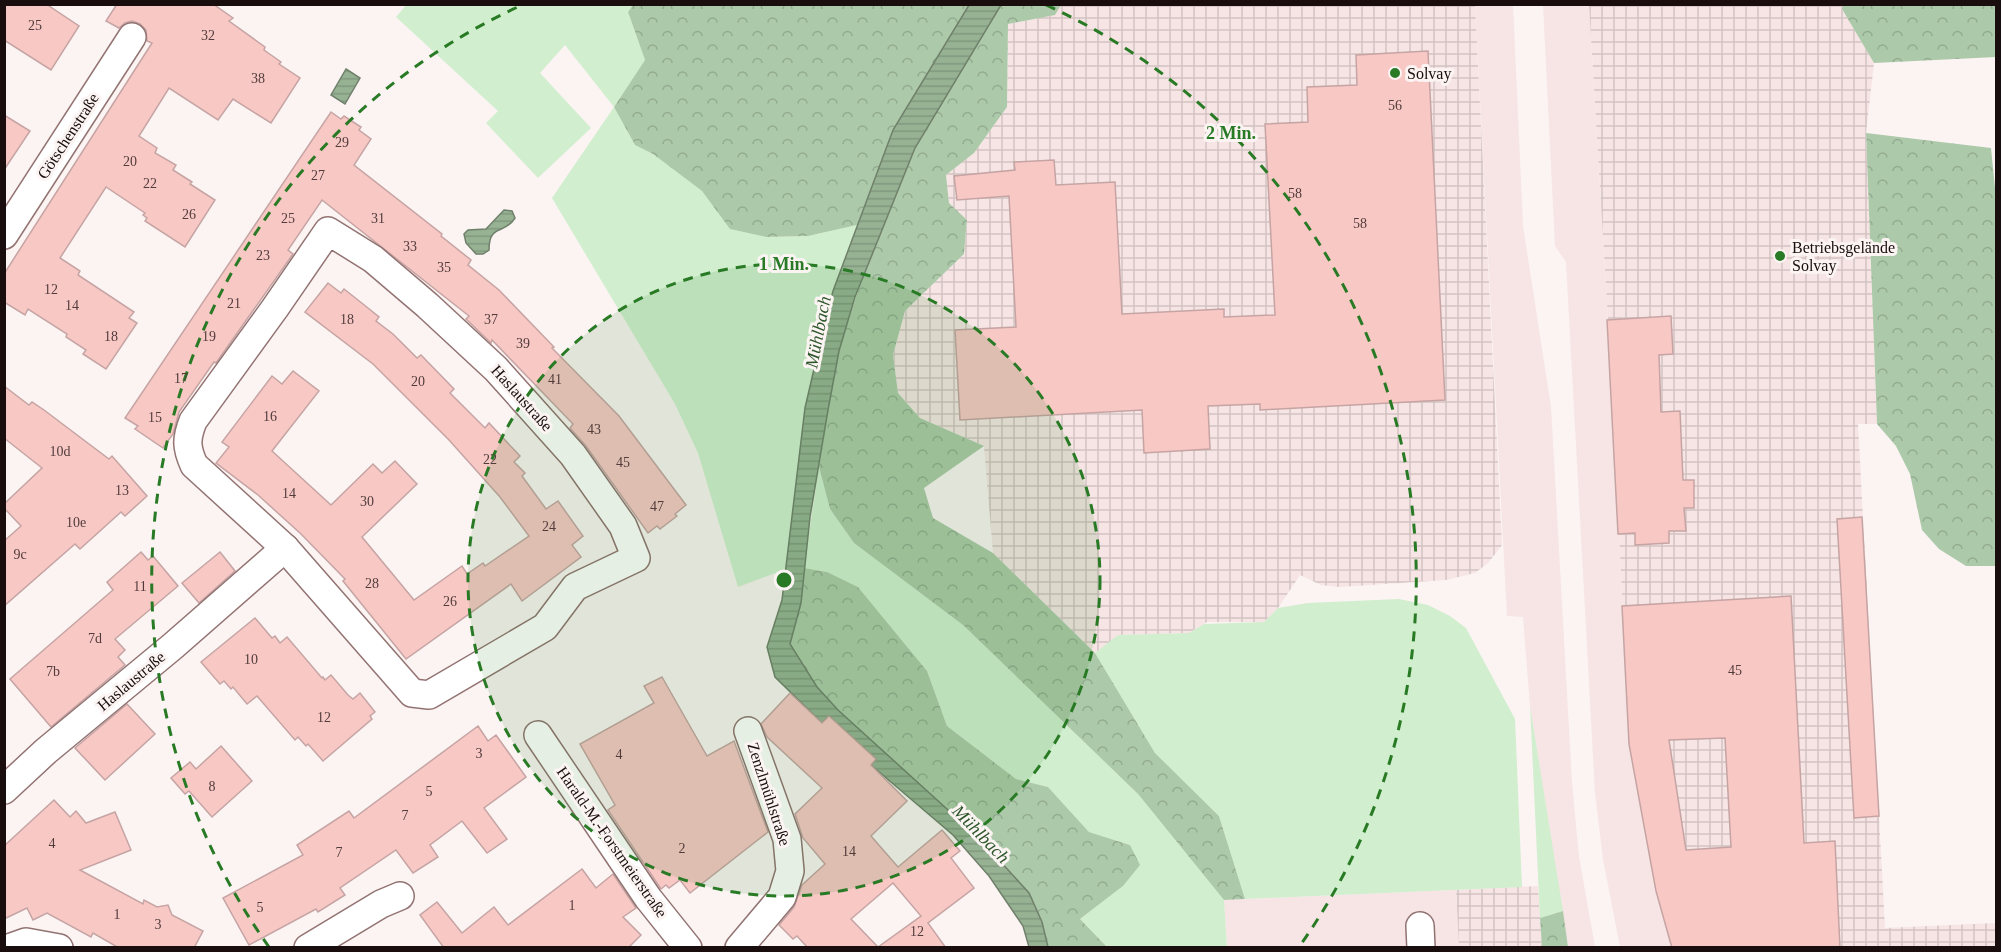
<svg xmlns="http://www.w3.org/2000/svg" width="2001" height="952" font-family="Georgia,serif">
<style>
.built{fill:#f6e5e4}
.industrial{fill:url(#industrial-grid)}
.grass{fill:#d1eece}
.forest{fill:url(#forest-crowns)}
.water{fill:url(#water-rules);stroke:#70806b;stroke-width:1.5}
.building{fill:#f8c8c5;stroke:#c5a4a3;stroke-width:1.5;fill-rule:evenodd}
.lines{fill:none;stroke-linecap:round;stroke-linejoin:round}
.minor-casing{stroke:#927372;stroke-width:30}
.minor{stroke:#fff;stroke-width:27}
.ring{fill:none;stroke:#297a25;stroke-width:3;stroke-dasharray:10 8}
.poi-dot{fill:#297a25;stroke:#fbf4f3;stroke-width:2}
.labels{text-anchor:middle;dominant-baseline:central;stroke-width:6;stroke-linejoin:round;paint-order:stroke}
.number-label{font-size:14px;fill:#513c3b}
.poi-label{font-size:16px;fill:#190d0d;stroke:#fbf4f3;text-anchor:start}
.street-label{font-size:16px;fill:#190d0d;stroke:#fbf4f3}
.water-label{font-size:18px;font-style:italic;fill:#2c562a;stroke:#fbf4f3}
.centre{fill:#297a25;stroke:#fbf4f3;stroke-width:3}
.ring-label{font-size:18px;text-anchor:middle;font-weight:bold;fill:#297a25;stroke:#fbf4f3;stroke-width:6;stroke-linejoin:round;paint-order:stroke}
</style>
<defs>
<pattern id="industrial-grid" width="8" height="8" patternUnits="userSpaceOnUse" patternTransform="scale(1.5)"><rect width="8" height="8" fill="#f6e5e4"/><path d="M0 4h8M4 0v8" fill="none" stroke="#d2c3c2"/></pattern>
<pattern id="forest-crowns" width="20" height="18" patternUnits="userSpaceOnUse" patternTransform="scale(1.5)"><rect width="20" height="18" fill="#acc9a9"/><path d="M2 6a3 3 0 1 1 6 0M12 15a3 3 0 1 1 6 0" fill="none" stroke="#93ab90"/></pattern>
<pattern id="water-rules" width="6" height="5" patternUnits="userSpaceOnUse" patternTransform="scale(1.5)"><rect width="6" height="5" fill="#96b293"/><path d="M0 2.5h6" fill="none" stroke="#81987e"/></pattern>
</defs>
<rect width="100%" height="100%" fill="#fbf4f3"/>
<g class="built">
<path d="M1475,5H1513L1523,226L1551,407L1572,783L1579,857L1595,947H1568L1530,706L1523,617L1507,616Z"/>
<path d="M1543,5H1589L1612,386L1629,742L1656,891L1672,947H1620L1603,859L1595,793L1566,262L1555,246Z"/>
<path d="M1456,890L1459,947H1227L1224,900Z"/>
</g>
<g class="industrial">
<path d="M1061,4L1475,5L1502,545L1488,563L1475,573L1446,580L1339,587L1321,585L1300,575L1278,608L1264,622H1207L1189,633L1119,635L1095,653L993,553L984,446L920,418L898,393L893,355L905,311L964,254L967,220L949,203L946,175L974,153L1007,107L1008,24L1054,15Z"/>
<path d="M1589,5H1844L1842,9L1874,63L1866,133L1877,424H1858L1885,928L1996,923V947H1672L1656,891L1629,742L1612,386Z"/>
<path d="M1538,886L1542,947H1459L1456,890Z"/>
</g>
<g class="grass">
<path d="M406,5H633L628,12L645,60L614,107L635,145L653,154L702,191L731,229L766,237L808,236L857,225L824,326L805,408L786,569L738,587L698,453L675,404L552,198L614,107L565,45L540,73L591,128L538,178L486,123L498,111L396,17Z"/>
<path d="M819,467L830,509L854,543L963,625L1138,794L1224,900L1227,947H1107L1080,919L1123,886L1130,845L1089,832L1048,787L1016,779L947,726L927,671L858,587L827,572L804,568Z"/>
<path d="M1399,599L1428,605L1450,616L1466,628L1515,719L1522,887L1245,899L1219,816L1155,753L1095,653L1118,635L1189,633L1204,624L1264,622L1278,608L1308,603Z"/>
<path d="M1530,706L1563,911L1540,918Z"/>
</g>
<g class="forest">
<path d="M1844,4L1996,5V57L1874,63L1842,9Z"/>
<path d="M633,5H1061L1055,15L1008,24L1007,107L974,153L946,175L949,203L967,220L964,254L905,311L893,355L898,393L920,418L984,446L924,488L933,518L993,553L1095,653L1155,753L1219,816L1245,899L1224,900L1138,794L963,625L854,543L830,509L819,467L828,410L839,351L856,297L881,231L857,225L808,236L766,237L730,229L702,191L653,154L635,145L614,107L645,60L628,12Z"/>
<path d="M1866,133L1991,148L1996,198V566H1966L1939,549L1922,530L1910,474L1896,446L1877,424Z"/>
<path d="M804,568L827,572L858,587L927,671L947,726L1016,779L1048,787L1089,832L1130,845L1140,865L1123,886L1080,919L1107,947H1048L1042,922L1029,893L980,839L838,710L817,687L790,644L801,603Z"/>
<path d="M1563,911L1568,947H1542L1540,918Z"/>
</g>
<g class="water">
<path d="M969,5H1001L915,148L855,297L839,351L828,410L810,517L801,603L790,644L817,687L838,710L980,839L1029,893L1042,922L1048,947H1029L1023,926L989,876L953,835L871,765L876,759L829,716L822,723L775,677L767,647L782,600L805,408L824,326L833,291L893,130Z"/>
<path d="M346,69L360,78L345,104L331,95Z"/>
<path d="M504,210L512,211L515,218C505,235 489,223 489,250L483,254H476L466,243L464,234L468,230L486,229Z"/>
</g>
<g class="building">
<path d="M4,4H46L79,26L51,70L4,40Z"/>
<path d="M117,4H213L233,18L229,21L265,47L264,50L281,62L279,64L300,78L271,123L233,99L218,120L169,88L139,136L157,148L155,153L176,165L173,170L192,182L190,184L215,200L185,247L145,221L147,218L143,215L145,213L106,187L60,258L80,271L78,275L134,312L129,318L137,323L106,369L83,354L86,350L66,337L67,334L28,309L25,315L4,302V274L152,43L147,41L146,30L140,24L132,21L125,23L119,28L106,21Z"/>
<path d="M1428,51L1445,400L1260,410V404L1208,406L1210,449L1144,453L1142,410L960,420L955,330L1016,327L1009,196L957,200L954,176L1015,170L1014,162L1054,160L1056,185L1115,182L1122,314L1224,309V317L1275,315L1265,124L1308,122L1307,87L1357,85L1356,55Z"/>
<path d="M331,112L341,119L344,116L361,127L359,130L371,139L354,165L442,234L441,236L471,260L468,265L499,290L554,347L552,348L619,416L686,505L675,514L677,516L660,529L657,526L648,533L586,446L570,428L573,424L492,340L491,343L466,319L469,316L322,200L288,250L293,254L216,363L214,362L179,412L173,434L163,448L135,429L138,426L125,418Z"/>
<path d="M4,115L30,131L4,170Z"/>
<path d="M328,283L341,293L344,289L363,304L379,317L376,321L393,334L417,358L421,355L454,389L450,393L485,428L489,423L520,456L514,462L525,473L522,476L546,509L558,501L583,536L572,545L581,557L522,601L511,584L406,659L343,581L345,579L301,534L258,495L216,463L229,447L222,442L272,376L282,384L293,371L319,391L272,451L331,505L373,464L382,473L395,461L417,484L362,537L414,600L462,566L467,574L483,563L485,566L529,536L500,497L449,440L373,364L305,312Z"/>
<path d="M1671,316L1673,354L1659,355L1661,412L1680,411L1683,480H1694V508H1684L1686,531H1669V543L1635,545V533L1618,534L1607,320Z"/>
<path d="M4,386L29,405L32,402L44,410L109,459L112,456L147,496L125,516L121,512L80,549L75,544L4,606V541L21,526L4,508V504L42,468L4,438Z"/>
<path d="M1862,517L1879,816L1854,818L1837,519Z"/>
<path d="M141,552L148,560L153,556L178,586L115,639L125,650L118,657L125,665L51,727L10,679L113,590L107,582Z"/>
<path d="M220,552L235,571L199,603L182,583Z"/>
<path d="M1791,596L1804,843L1835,841L1840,948H1672L1656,891L1629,744L1622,606ZM1725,738L1731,847L1686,850L1669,740Z"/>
<path d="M255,618L272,638L275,636L280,643L287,637L322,678L323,677L325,680L331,675L348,695L353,699L360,693L375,712L370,716L372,719L323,761L308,744L306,746L298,737L295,740L257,696L247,704L233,687L231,689L224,681L220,684L201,662Z"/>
<path d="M662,677L707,756L734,741L768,832L690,893L680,880L669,888L666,885L661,889L608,810L615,805L580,744L654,703L644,686Z"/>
<path d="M790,693L822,723L829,716L876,759L871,765L907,801L871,836L898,867L942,830L960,851L951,858L974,888L928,923L946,948H808L797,936L793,939L779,925L794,907L802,885L825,864L803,838L795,814L822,788L767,737L761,724ZM893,883L921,916L878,947L851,919Z"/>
<path d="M127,704L155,734L105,780L75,748Z"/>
<path d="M478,726L488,741L496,735L526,777L484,808L507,839L487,853L462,821L430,845L438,857L413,873L396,850L340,888L345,895L318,912L316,909L249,945L223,898L303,855L297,845L349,811L354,818Z"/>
<path d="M221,746L252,781L212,817L189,791L185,794L171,778L190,762L196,769Z"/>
<path d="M54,800L70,817L76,811L86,823L115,812L131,850L80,870L143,904L144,900L157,907L168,905L172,915L203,931L194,948H119L93,933L91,937L47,913L33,920L27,908L4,919V846Z"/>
<path d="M582,869L596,888L613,874L636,908L623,917L641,935L628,948H444L420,915L437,902L462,933L494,907L508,925Z"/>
</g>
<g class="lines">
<defs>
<g id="minor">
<path d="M328,231L373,259L427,305L496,369L573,455L623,526L636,558L575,587L545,627L429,695L412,693L285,548L194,465C186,447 186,439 193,421L275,308Z"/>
<path d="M4,235L132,37"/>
<path d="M538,735L648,898L688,948"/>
<path d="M4,790L46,751L173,646L285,548"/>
<path d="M1420,926L1421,948"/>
<path d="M9,948L26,942L59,948"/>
<path d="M308,948L381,904L400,896"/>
<path d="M739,948L782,897L790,871L787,839L748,731"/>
</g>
</defs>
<use href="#minor" class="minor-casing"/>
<use href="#minor" class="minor"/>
</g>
<circle cx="784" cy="580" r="316" fill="#297a25" fill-opacity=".12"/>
<g class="ring">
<circle cx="784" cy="580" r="316"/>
<path d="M269 947A632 632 0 0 1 522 5M1046 5A632 632 0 0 1 1299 947"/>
</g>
<g class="poi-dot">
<circle cx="1395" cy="73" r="6"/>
<circle cx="1780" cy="256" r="6"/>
</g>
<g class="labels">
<g class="number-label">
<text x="35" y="25">25</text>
<text x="208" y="35">32</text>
<text x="258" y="78">38</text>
<text x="1395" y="105">56</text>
<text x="342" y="142">29</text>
<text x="130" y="161">20</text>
<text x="318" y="175">27</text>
<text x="150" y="183">22</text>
<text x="1295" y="193">58</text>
<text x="189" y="214">26</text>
<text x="288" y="218">25</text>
<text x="378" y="218">31</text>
<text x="1360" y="223">58</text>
<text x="410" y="246">33</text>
<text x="263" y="255">23</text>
<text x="444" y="267">35</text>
<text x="51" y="289">12</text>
<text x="234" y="303">21</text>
<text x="72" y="305">14</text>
<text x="347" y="319">18</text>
<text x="491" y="319">37</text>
<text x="111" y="336">18</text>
<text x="209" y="336">19</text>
<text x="523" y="343">39</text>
<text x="181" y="378">17</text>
<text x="555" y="379">41</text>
<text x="418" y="381">20</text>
<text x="270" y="416">16</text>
<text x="155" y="417">15</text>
<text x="594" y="429">43</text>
<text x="60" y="451">10d</text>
<text x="490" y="459">22</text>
<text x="623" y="462">45</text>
<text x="122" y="490">13</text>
<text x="289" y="493">14</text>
<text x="367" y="501">30</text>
<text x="657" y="506">47</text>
<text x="76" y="522">10e</text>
<text x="549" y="526">24</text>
<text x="20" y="554">9c</text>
<text x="372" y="583">28</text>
<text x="140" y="586">11</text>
<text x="450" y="601">26</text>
<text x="95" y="638">7d</text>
<text x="251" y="659">10</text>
<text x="1735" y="670">45</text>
<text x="53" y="671">7b</text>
<text x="324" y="717">12</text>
<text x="479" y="753">3</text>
<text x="619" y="754">4</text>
<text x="212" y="786">8</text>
<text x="429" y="791">5</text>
<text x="405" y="815">7</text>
<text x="52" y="843">4</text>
<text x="682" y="848">2</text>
<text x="849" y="851">14</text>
<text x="339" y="852">7</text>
<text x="572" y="905">1</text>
<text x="260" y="907">5</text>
<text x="117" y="914">1</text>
<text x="158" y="924">3</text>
<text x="917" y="931">12</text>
</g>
<g class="poi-label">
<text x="1407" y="73">Solvay</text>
<text x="1792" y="247">Betriebsgelände<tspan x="1792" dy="18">Solvay</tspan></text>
</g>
<g class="street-label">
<text transform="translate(68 136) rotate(-57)">Götschenstraße</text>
<text transform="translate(522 398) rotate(48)">Haslaustraße</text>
<text transform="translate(131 681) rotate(-40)">Haslaustraße</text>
<text transform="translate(769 794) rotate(72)">Zenzlmühlstraße</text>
<text transform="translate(612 842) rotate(55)">Harald-M.-Forstmeierstraße</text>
</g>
<g class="water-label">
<text transform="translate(818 332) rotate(-79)">Mühlbach</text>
<text transform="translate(981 834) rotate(46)">Mühlbach</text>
</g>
</g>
<circle cx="784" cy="580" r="9" class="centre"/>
<g class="ring-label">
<text x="1231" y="139">2 Min.</text>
<text x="784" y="270">1 Min.</text>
</g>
<rect width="2001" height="952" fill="none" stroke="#190d0d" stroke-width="12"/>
</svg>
